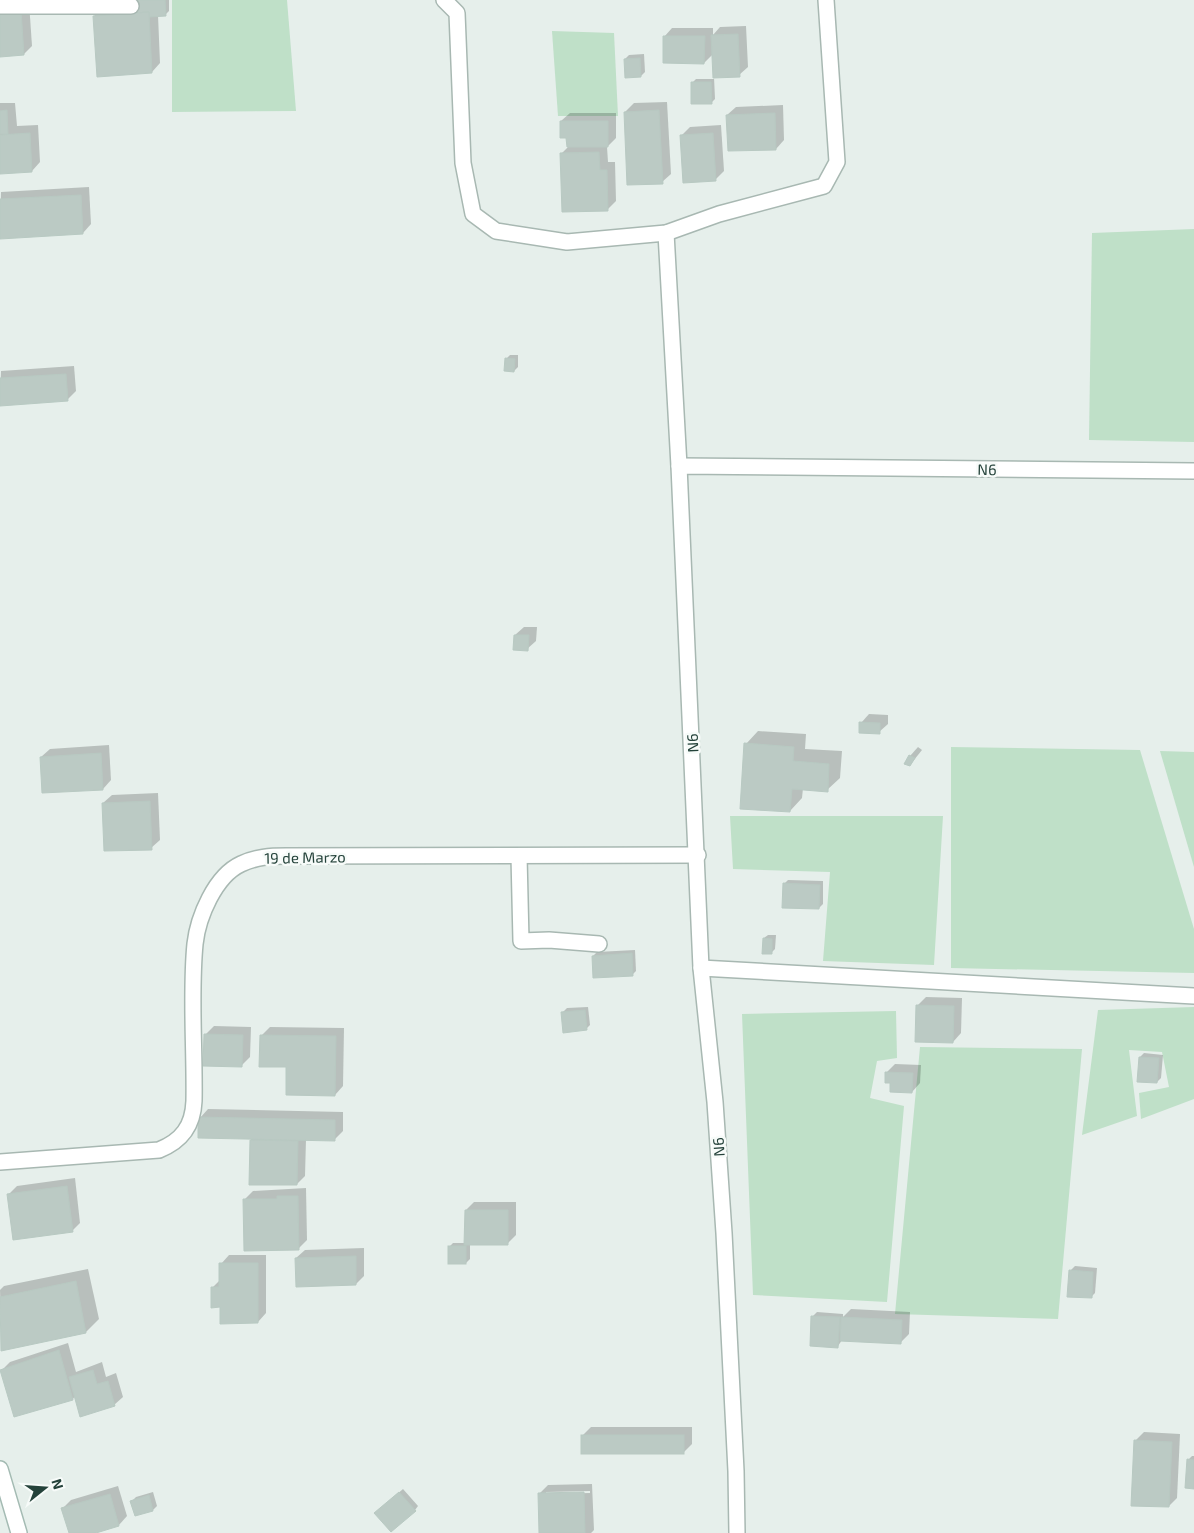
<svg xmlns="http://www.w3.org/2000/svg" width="1194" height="1533" font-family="'Exo 2',sans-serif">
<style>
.green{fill:#bfe0c8}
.shadow{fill:#0003;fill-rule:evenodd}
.building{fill:#bbcac4;stroke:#b8c9c2}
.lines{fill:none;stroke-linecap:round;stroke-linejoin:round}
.street-casing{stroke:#a8b8b2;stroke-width:18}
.secondary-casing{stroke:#a4bbb3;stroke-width:18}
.street{stroke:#fff;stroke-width:15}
.secondary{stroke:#fff;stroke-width:15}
.labels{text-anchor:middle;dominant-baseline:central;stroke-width:5;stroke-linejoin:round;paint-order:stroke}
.street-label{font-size:15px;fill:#24423a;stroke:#f7fbf9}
</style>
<rect width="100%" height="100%" fill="#e6efeb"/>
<g class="green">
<path d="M172,0H287L296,111L172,112Z"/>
<path d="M552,31L614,33L618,116H558Z"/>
<path d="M1194,229V442L1089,440L1092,233Z"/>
<path d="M951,747L1140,750L1194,929V973L951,968Z"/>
<path d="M1160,751L1194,752V867Z"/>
<path d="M730,816H943L934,965L823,961L830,872L733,869Z"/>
<path d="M1194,1007V1099L1141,1119L1139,1093L1169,1087L1162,1052L1129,1050L1137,1116L1082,1135L1098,1010Z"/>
<path d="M896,1011L897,1058L877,1061L870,1098L904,1106L887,1302L753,1295L742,1014Z"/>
<path d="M920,1047L1082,1049L1058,1319L895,1314Z"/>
</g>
<g class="shadow">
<path d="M138,0H169V11L165,15H158L160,63L152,72L94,16L103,8L138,5Z"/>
<path d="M29,2L32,46L24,54L0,56V3Z"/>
<path d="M746,26L748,67L739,75L714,77L715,99L711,103L692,83L696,79H714L713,54L704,63L664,37L672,28H713V35L720,27Z"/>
<path d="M644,54L645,72L641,76L625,59L629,55Z"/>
<path d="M667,102L671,174L662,182L625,112L634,103Z"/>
<path d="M0,103H15L17,126L38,125L40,162L32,171L0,173Z"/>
<path d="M783,105L784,140L776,149L727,115L736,107Z"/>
<path d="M570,113H616V138L607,147L608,162H615L616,201L608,209L561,154L568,147V137L561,121Z"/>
<path d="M721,125L724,171L715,180L682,135L690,127Z"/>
<path d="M89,187L91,224L83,233L0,238L1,192Z"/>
<path d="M510,355H518V367L514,371L506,359Z"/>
<path d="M74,366L76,391L67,400L0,405L1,371Z"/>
<path d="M524,627H537L536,641L527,649L515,635Z"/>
<path d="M869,714L888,715V724L879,732L861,723Z"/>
<path d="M758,731L806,734L805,749L842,751L840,778L827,790L803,788L802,798L790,811L746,744Z"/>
<path d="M109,745L111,780L103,789L41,757L50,749Z"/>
<path d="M918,747L922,750L910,765V756Z"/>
<path d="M158,793L160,840L151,848L103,803L112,795Z"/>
<path d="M788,880L823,881V904L819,908L784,884Z"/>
<path d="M768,935H776L775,949L771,953L764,938Z"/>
<path d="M635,950L636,971L632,975L593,956L597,952Z"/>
<path d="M926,997L962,998L961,1033L953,1042L917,1006Z"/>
<path d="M588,1007L590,1025L586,1029L563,1012L567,1008Z"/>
<path d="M214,1026L251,1027L250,1057L242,1065L205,1035Z"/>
<path d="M270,1027L344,1028L343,1086L335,1095L287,1066L261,1036Z"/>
<path d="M1144,1053L1163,1055L1161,1078L1157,1082L1140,1057Z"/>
<path d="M895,1064L921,1065L920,1083L912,1092L891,1082L886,1073Z"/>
<path d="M208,1109L343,1112V1131L334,1140L306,1139L305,1176L297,1184L251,1183V1138L200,1118Z"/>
<path d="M75,1178L80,1223L72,1231L9,1194L17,1186Z"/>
<path d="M306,1188L307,1240L298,1249L244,1200L253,1191Z"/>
<path d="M474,1202H516V1235L507,1244L470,1243V1259L466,1263L450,1246L453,1243H466V1210Z"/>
<path d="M364,1248V1276L356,1284L296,1258L305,1250Z"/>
<path d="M229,1255H266V1313L258,1322L221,1306L212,1288L221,1279V1264Z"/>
<path d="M1075,1266L1097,1268L1095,1293L1091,1297L1069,1295L1071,1270Z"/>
<path d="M88,1269L99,1319L86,1332L2,1349L0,1290L4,1286Z"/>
<path d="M851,1309L910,1312L909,1334L900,1343L842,1340L838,1346L813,1316L817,1312L843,1314V1317Z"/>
<path d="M68,1343L76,1372L102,1362L106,1377L116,1373L123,1397L114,1405L75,1396L73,1399L2,1370L10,1362Z"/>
<path d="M591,1427H692V1444L683,1453L582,1436Z"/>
<path d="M1144,1432L1180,1434L1177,1498L1169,1506L1136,1440Z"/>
<path d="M1192,1456H1194V1487L1188,1460Z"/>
<path d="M592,1484L594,1530L591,1533H540L539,1494L548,1485ZM590,1491V1493L546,1494V1492Z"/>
<path d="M118,1486L127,1516L119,1525L92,1533H71L63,1508L71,1500Z"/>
<path d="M403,1489L418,1506L415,1510L380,1509Z"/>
<path d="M153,1492L157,1506L153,1510L136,1514L132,1501L136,1497Z"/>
</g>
<g class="building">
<path d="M136,0H165L166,16L149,17V12L137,13Z"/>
<path d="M21,10L24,55L0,57V11Z"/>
<path d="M149,12L152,73L97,77L93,16Z"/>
<path d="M738,34L740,77L713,78L711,35Z"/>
<path d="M663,36H705L704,64L663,63Z"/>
<path d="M640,58L641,77L625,78L624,59Z"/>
<path d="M691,82H711L712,104H691Z"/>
<path d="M7,110L8,134H0V111Z"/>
<path d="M659,110L663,184L627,185L624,112Z"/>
<path d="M775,113L776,150L728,151L726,115Z"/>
<path d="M560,121H608V147H567L566,138H560Z"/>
<path d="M30,133L32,172L0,174V135Z"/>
<path d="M713,133L716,181L683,183L680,135Z"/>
<path d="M599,152L600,170H607L608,211L562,212L560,153Z"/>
<path d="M81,195L83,234L0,239V199Z"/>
<path d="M505,358L515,359L514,372L504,371Z"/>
<path d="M66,374L68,401L0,406V378Z"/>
<path d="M514,635H529L528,651L513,650Z"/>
<path d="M859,722L880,723V734L859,733Z"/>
<path d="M744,743L794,747L793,761L829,764L828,792L792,789L790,812L740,809Z"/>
<path d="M101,753L103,790L42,793L40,757Z"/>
<path d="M909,755L915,758L910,766L904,764Z"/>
<path d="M150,801L152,850L104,851L102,803Z"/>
<path d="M783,883L820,885L819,909L782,908Z"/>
<path d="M763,938L772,939V954H762Z"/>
<path d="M632,953L633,976L593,978L592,956Z"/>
<path d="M916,1005L954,1006L953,1043L915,1042Z"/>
<path d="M585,1010L587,1030L563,1033L561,1012Z"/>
<path d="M204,1034L243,1035L242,1067L203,1066Z"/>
<path d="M260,1035L336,1036L335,1096L286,1095V1067H259Z"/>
<path d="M1139,1057L1159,1058L1157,1083L1137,1082Z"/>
<path d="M885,1072L913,1073L912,1093L890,1092V1083H885Z"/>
<path d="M198,1117L335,1120V1141L198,1138Z"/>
<path d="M250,1140L298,1141L297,1185H249Z"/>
<path d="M67,1186L73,1232L13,1240L7,1194Z"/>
<path d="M277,1196H298L299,1250L244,1251L243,1199H277Z"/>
<path d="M465,1210H508V1245H464Z"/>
<rect x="448" y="1246" width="18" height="18"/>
<path d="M356,1256V1285L296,1287L295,1258Z"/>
<path d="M219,1263H258V1323L220,1324V1307L211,1308V1287H219Z"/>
<path d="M1069,1270L1093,1272L1092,1298L1067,1297Z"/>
<path d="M76,1281L86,1333L1,1351L0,1297Z"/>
<path d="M811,1316L840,1317L838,1348L810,1346Z"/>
<path d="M841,1317L902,1320L901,1344L840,1341Z"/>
<path d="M59,1350L73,1400L14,1417L0,1370Z"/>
<path d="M93,1370L97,1384L108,1381L115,1406L80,1417L69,1377Z"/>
<rect x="581" y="1435" width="103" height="19"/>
<path d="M1134,1440L1172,1442L1169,1507L1131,1506Z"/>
<path d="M1187,1459L1194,1460V1489L1185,1488Z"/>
<path d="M399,1492L416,1511L391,1532L374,1513Z"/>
<path d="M584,1492L585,1533H539L538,1493Z"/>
<path d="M110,1494L119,1526L96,1533H69L61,1508Z"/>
<path d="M149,1495L153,1511L135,1516L130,1501Z"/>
</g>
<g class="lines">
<defs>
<g id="street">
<path d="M444,0L457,13L463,163L473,214L496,231L567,242L666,233L719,214L824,186L837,162L826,0"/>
<path d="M0,6H131"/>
<path d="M666,233L679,466"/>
<path d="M519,856L521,941L549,940L599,944"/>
<path d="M701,968L1194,996"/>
<path d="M0,1162L159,1150C182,1141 193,1126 194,1101C195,1049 190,995 195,944C198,917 215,876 241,864C256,857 270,856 286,856L698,855"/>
<path d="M737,1533L736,1471L724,1233L715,1102L701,968L679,466L1194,471"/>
</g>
<path id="secondary" d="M0,1469L19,1533"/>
</defs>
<use href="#street" class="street-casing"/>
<use href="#secondary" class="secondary-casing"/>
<use href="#street" class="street"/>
<use href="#secondary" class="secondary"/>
</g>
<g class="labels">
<g class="street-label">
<text transform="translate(987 469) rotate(1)">N6</text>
<text transform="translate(692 743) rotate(-93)">N6</text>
<text transform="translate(305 857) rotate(-1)">19 de Marzo</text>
<text transform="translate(718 1147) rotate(-94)">N6</text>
</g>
</g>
<g transform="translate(45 1488) rotate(73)" stroke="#f7fbf9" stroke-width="4" paint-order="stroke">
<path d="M0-4L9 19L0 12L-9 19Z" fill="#24423a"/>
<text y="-8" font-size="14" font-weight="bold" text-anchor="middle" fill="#24423a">N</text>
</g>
</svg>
